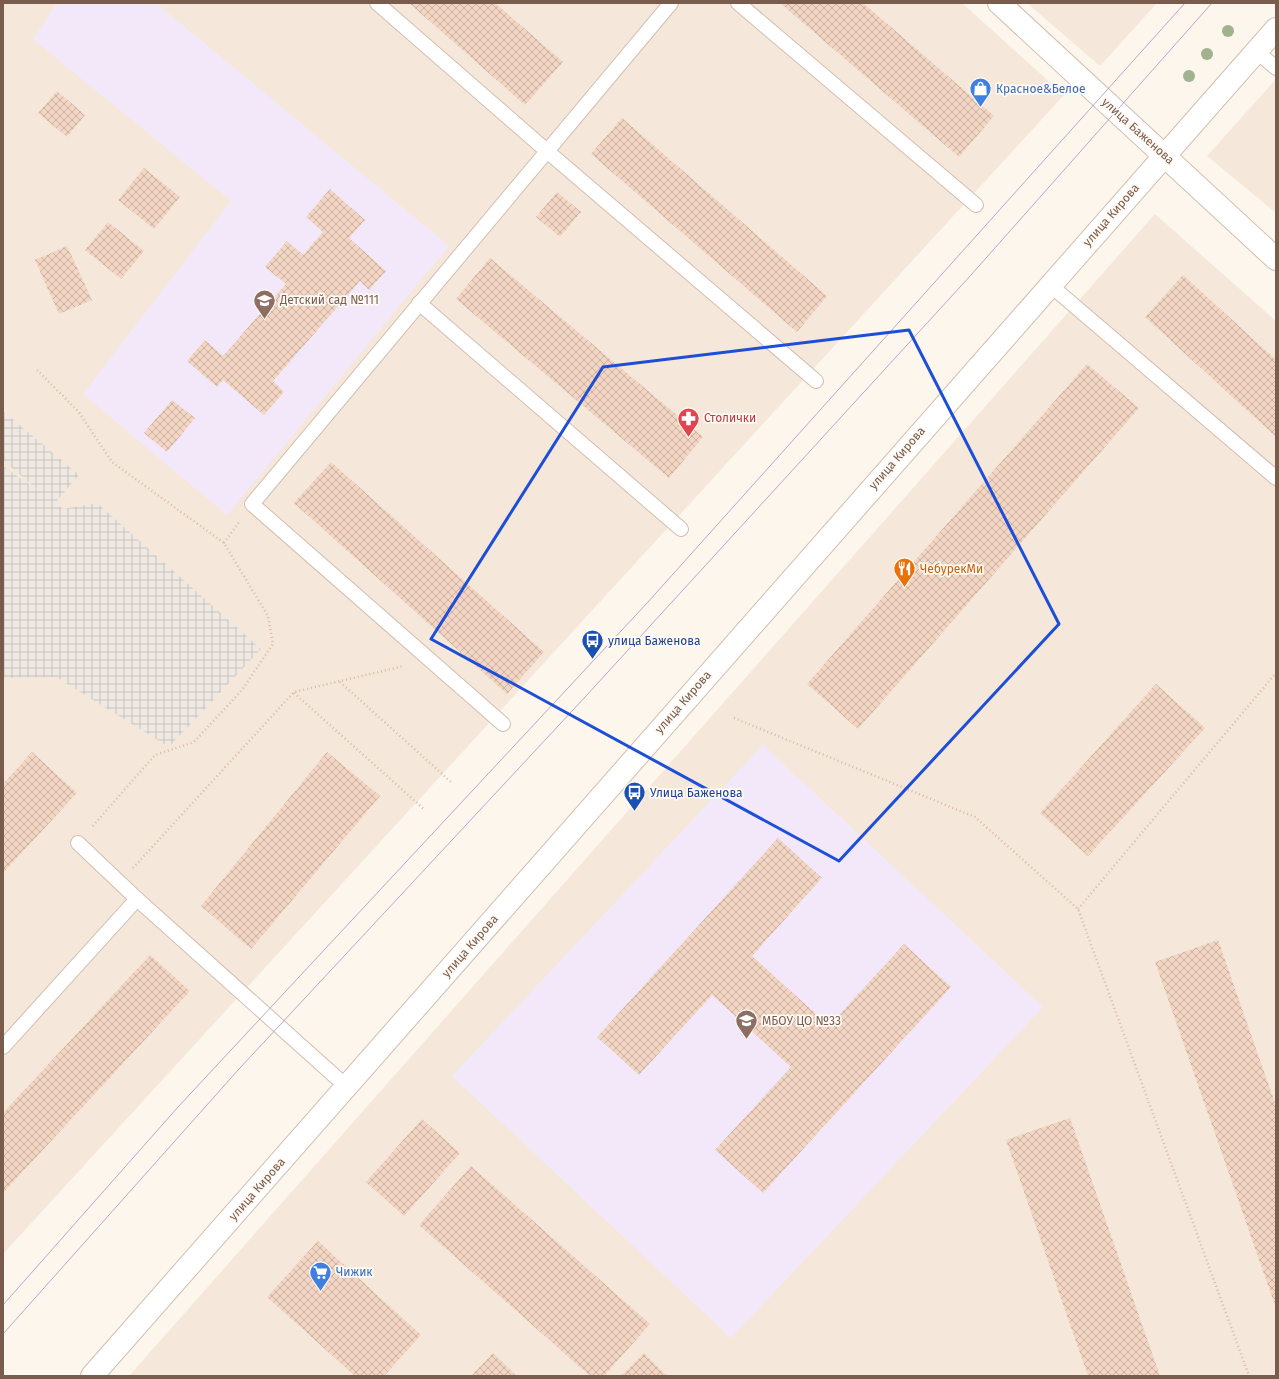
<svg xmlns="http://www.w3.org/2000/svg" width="1279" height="1379" font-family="'Fira Sans',sans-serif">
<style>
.residential{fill:#f5e8da}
.industrial{fill:url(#industrial-grid)}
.education{fill:#f3e8fa}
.building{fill:url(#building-cross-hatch)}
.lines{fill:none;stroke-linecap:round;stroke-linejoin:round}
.service-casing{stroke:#d1beb0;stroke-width:16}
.minor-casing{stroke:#d1beb0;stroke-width:24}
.tertiary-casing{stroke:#d1beb0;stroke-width:24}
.path{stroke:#d9b8a5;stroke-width:2.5;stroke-dasharray:1 3;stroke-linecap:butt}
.service{stroke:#fff;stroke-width:14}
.minor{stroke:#fff;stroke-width:22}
.tertiary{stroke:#fff;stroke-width:22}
.tram{stroke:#b9a8c9;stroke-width:1}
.tree{fill:#a0b28e}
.marked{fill:none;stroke:#1d4ed8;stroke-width:3;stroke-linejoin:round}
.labels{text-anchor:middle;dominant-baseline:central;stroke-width:3.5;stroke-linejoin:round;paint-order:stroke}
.shop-label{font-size:12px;fill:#366cbe;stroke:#fffaf3;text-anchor:start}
.street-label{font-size:12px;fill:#7a5c4d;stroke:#fffaf3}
.education-label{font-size:12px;fill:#785e54;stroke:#fffaf3;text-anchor:start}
.health-label{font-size:12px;fill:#be3a42;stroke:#fffaf3;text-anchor:start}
.food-label{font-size:12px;fill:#c56008;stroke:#fffaf3;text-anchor:start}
.transit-label{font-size:12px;fill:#164399;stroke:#fffaf3;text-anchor:start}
</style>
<defs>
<pattern id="industrial-grid" width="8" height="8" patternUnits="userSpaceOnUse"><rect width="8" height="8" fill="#efe9e4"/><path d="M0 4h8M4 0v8" fill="none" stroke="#c7c0bb"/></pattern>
<pattern id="building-cross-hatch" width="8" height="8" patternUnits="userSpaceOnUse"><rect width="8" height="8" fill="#f3d5c3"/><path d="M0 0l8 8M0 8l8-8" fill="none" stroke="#cab0a1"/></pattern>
</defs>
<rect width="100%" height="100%" fill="#fdf6ec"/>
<g class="residential">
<path d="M3,3H962L1064,95L3,1254Z"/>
<path d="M1027,3H1157L1100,66Z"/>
<path d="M1276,79V213L1207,156Z"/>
<path d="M1155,214L1276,321V1376H129Z"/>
</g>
<path class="industrial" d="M4,412L79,475L55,503L63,509L97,503L261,649L169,747L56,677L3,678V466L40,492L3,460Z"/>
<g class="education">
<path d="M57,3H156L449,246L227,515L83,394L231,201L33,39Z"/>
<path d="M763,745L1043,1007L731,1338L452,1076Z"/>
</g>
<g class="building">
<path d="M409,3H495L563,62L525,105Z"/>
<path d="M780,3H863L994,116L959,157Z"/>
<path d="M57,91L85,115L67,137L38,113Z"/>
<path d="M622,118L827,296L797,332L591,154Z"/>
<path d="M144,168L180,197L154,229L118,200Z"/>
<path d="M330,189L365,220L349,238L386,271L369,290L360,281L273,381L284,392L264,415L223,380L217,387L187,361L205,340L223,356L286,284L265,267L287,241L303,255L323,232L306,217Z"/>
<path d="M557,192L581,212L560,237L536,217Z"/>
<path d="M108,222L144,251L121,279L85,250Z"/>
<path d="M67,246L92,300L59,314L35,260Z"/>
<path d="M490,258L703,437L669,478L456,299Z"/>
<path d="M1183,275L1276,360V437L1145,317Z"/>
<path d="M1087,364L1139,408L858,729L807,684Z"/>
<path d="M172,400L195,418L167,452L144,433Z"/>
<path d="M331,462L544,652L507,694L294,503Z"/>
<path d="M1156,684L1205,728L1088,856L1040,813Z"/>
<path d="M32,752L77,793L3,873V784Z"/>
<path d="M327,752L380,796L251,949L201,906Z"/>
<path d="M778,838L822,878L752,956L829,1026L904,944L951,987L763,1193L715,1150L791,1067L712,995L639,1075L597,1037Z"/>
<path d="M1218,940L1276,1106V1308L1155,962Z"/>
<path d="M150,955L190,991L3,1193V1113Z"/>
<path d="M1070,1118L1160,1376H1088L1006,1140Z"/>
<path d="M422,1119L460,1153L404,1216L366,1182Z"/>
<path d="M471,1166L650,1324L604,1376H590L419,1225Z"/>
<path d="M318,1241L421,1335L384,1376H355L267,1297Z"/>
<path d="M493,1353L517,1376H471Z"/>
<path d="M644,1353L667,1376H621Z"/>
</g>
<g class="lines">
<defs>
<g id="service">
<path d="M377,3L548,152L816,381"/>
<path d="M738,3L976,205"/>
<path d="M1256,51L1276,68"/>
<path d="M1050,285L1276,478"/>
<path d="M419,303L681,529"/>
<path d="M503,724L252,504L671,3"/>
<path d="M78,843L137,899L347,1087"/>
<path d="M3,1047L137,899"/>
</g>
<path id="minor" d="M999,3L1276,259"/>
<path id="tertiary" d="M92,1376L1276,29"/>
</defs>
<use href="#service" class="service-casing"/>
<use href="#minor" class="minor-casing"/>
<use href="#tertiary" class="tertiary-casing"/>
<g class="path">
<path d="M37,370L78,411L112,462L224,543L268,616L273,644L242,690L194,742L155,755L91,828"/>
<path d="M224,543L240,521"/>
<path d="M340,682L451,782"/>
<path d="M294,693L425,810"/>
<path d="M734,718L975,817L1078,909L1249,1376"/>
<path d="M133,868L294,692L404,666"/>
<path d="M1078,909L1276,673"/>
</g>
<use href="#service" class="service"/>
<use href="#minor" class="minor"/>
<use href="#tertiary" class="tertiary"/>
<g class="tram">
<path d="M3,1305L178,1107L648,602L1185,3"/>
<path d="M3,1334L239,1069L586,696L971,275L1212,3"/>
</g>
</g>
<g class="tree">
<circle cx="1228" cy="31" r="6"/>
<circle cx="1207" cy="54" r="6"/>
<circle cx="1189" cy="76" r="6"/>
</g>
<path class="marked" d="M909,330L1059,624L839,861L431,639L603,367Z"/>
<defs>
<symbol id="shop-pin" viewBox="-11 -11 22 30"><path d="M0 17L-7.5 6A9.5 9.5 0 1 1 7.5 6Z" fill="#3f7fe0" stroke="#fffaf3"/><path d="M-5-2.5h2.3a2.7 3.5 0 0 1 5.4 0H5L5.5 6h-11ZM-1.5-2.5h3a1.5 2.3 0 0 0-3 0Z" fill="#fff"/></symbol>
<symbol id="school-pin" viewBox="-11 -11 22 30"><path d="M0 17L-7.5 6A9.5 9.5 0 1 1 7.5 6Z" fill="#8d6e63" stroke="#fffaf3"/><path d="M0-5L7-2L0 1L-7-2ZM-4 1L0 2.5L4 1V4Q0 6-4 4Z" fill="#fff"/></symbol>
<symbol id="pharmacy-pin" viewBox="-11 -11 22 30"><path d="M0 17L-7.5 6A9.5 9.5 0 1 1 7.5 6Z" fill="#e0444e" stroke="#fffaf3"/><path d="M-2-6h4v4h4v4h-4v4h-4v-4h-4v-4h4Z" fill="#fff"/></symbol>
<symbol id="restaurant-pin" viewBox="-11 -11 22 30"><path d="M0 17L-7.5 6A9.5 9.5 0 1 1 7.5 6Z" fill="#e8710a" stroke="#fffaf3"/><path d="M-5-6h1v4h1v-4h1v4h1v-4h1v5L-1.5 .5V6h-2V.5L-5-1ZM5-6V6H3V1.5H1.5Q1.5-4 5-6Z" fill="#fff"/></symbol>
<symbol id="bus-pin" viewBox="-11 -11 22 30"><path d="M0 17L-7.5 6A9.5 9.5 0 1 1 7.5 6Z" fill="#1a4fb4" stroke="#fffaf3"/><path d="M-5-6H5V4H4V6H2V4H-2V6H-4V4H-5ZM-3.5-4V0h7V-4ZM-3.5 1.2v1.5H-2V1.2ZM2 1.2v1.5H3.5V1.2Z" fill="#fff"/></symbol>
<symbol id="supermarket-pin" viewBox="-11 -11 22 30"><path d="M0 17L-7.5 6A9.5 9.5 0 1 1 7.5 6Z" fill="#3f7fe0" stroke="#fffaf3"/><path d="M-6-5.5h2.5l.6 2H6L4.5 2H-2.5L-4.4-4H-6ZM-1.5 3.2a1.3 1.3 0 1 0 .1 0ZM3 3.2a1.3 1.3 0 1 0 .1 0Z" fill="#fff"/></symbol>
</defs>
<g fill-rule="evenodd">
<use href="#shop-pin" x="968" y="76" width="25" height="34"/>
<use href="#school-pin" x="252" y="288" width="25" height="34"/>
<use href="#pharmacy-pin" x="676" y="406" width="25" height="34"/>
<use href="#restaurant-pin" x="892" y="556" width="25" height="34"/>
<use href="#bus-pin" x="580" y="628" width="25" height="34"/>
<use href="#bus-pin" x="622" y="780" width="25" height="34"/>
<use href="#school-pin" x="734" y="1008" width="25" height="34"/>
<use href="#supermarket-pin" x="308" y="1260" width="25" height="34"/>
</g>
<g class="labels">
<g class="shop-label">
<text x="996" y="89">Красное&amp;Белое</text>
<text x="336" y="1272">Чижик</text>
</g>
<g class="street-label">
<text transform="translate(1138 131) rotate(42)">улица Баженова</text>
<text transform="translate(1111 215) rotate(-49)">улица Кирова</text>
<text transform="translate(897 458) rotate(-49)">улица Кирова</text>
<text transform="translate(683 702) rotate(-49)">улица Кирова</text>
<text transform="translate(470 946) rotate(-49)">улица Кирова</text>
<text transform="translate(257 1189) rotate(-49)">улица Кирова</text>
</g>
<g class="education-label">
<text x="280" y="300">Детский сад №111</text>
<text x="762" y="1021">МБОУ ЦО №33</text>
</g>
<g class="health-label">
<text x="704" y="418">Столички</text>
</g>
<g class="food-label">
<text x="920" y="569">ЧебурекМи</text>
</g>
<g class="transit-label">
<text x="608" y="641">улица Баженова</text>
<text x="650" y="793">Улица Баженова</text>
</g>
</g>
<rect width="1279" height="1379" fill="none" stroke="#7a5c4d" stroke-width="8"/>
</svg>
